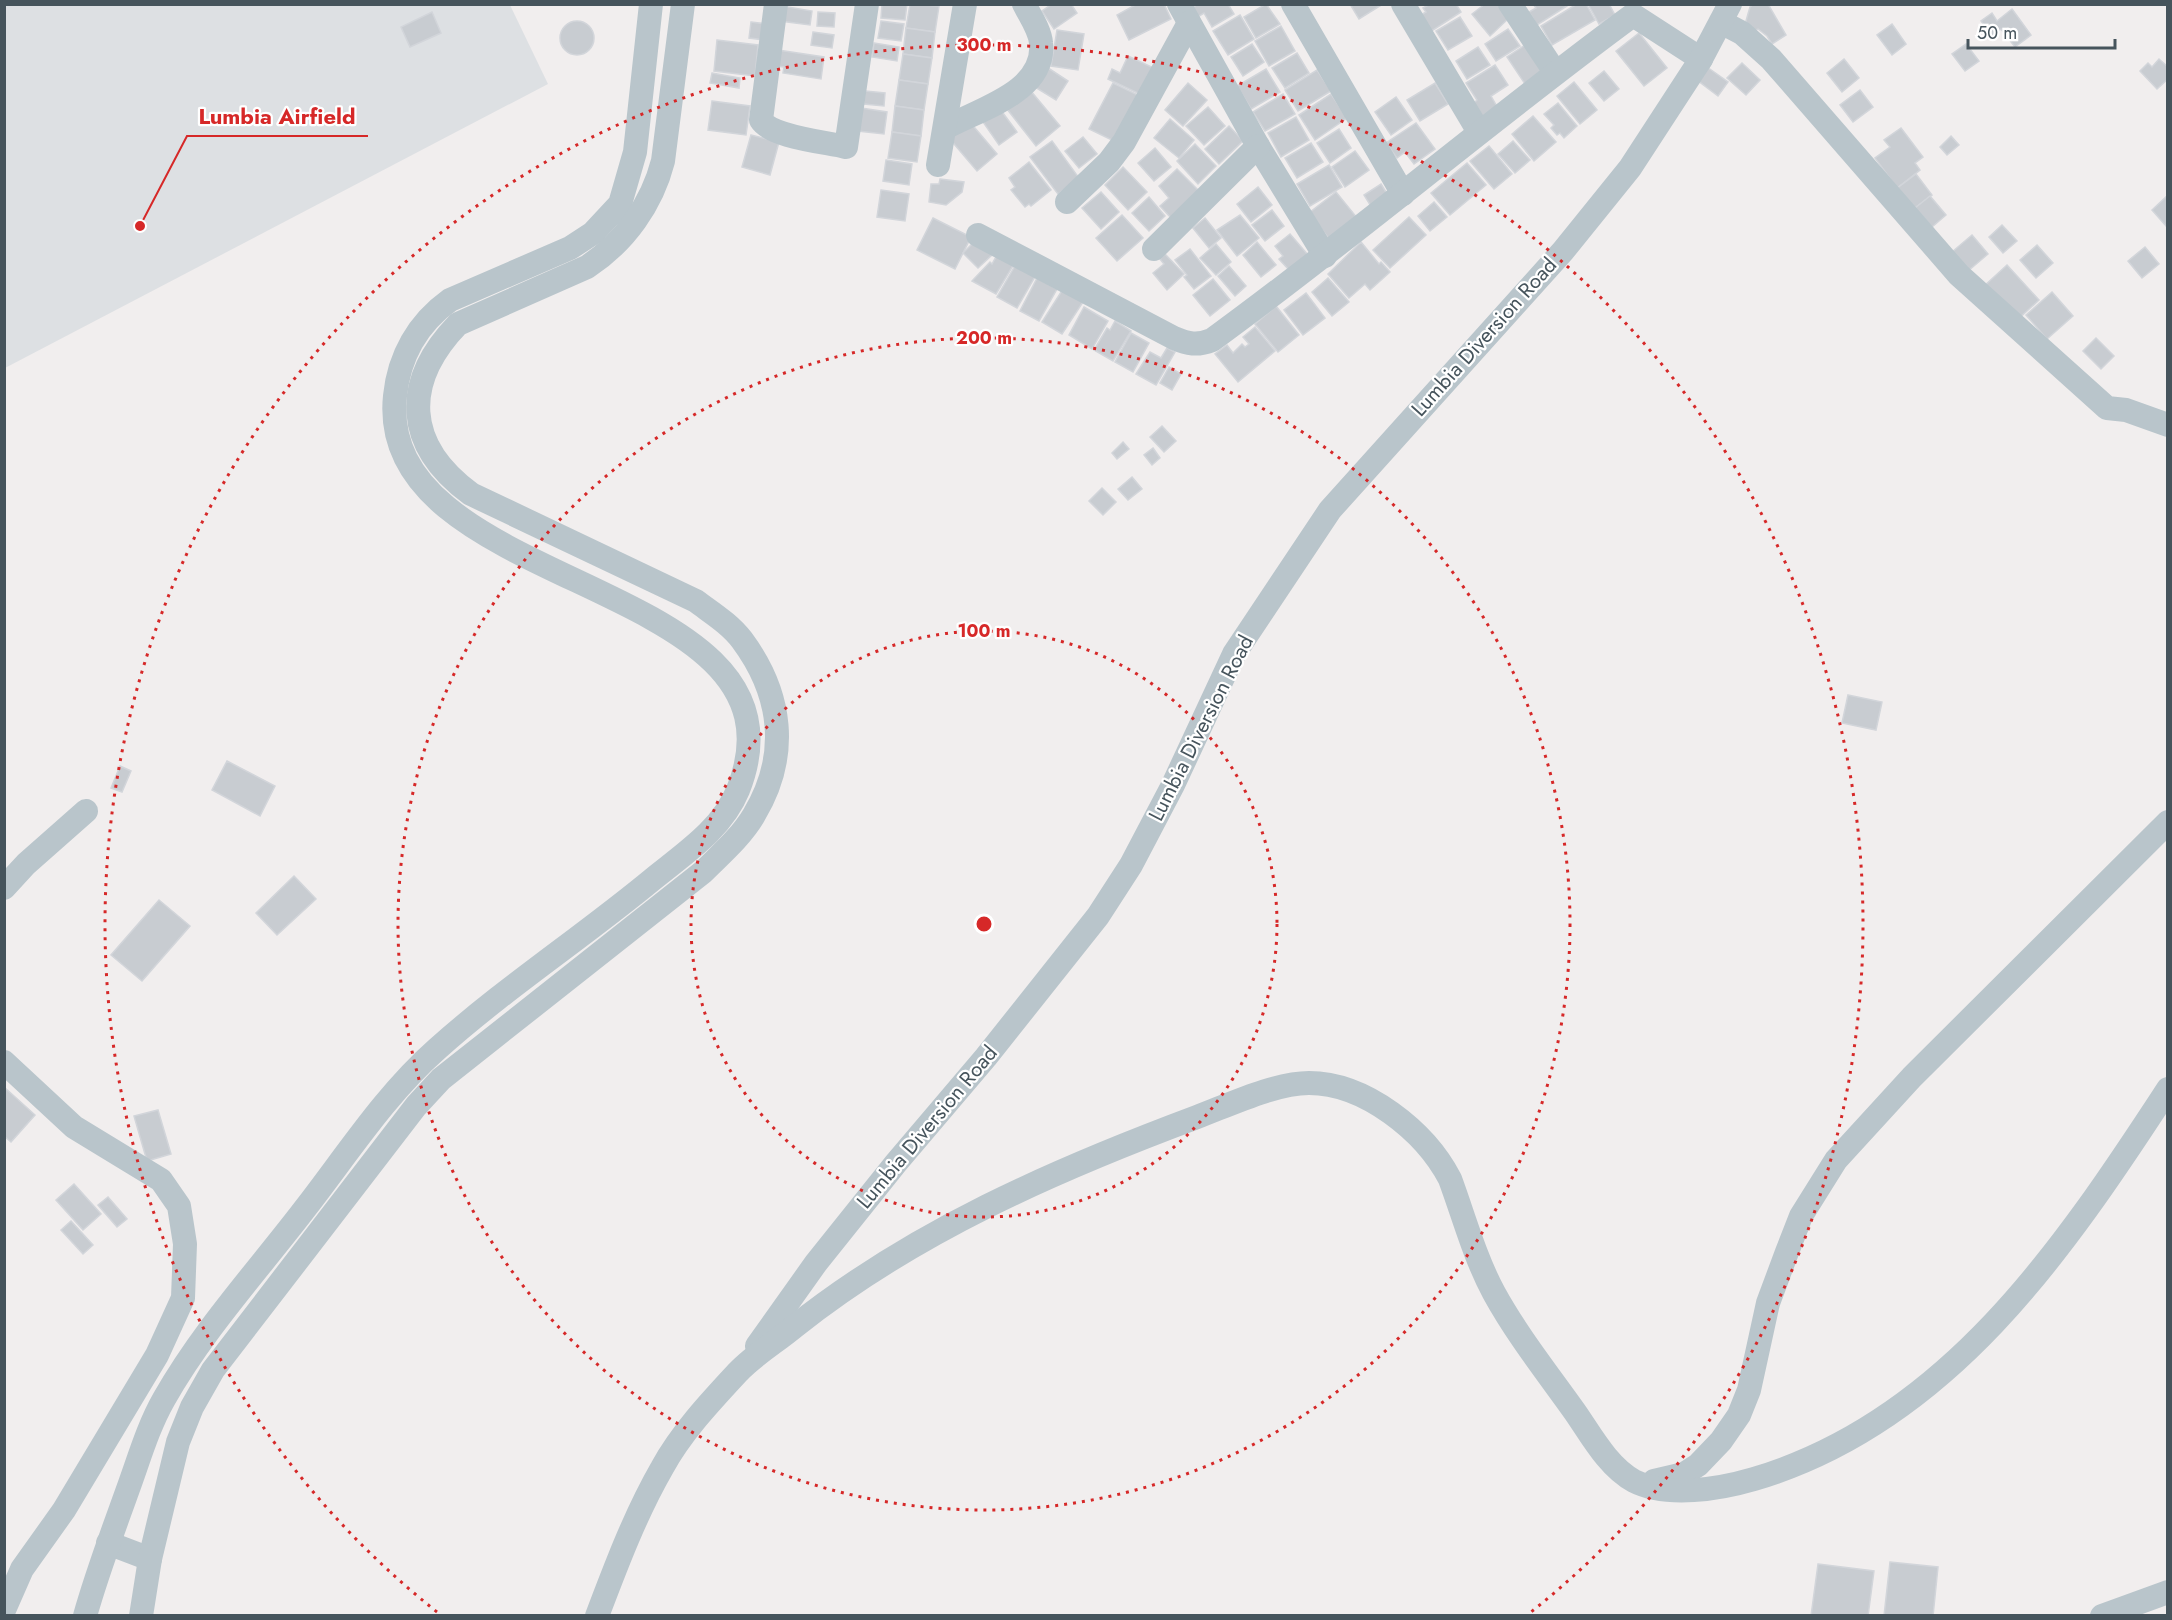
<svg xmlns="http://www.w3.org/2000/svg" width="2172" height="1620" font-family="Jost,sans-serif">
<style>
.airport{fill:#dde0e3}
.building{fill:#c8ccd1;stroke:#d2d5da;stroke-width:1.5}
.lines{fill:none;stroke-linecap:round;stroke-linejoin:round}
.minor{stroke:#b9c5cb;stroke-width:24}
.ring{fill:none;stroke:#d62828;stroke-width:3;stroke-dasharray:3 6}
.labels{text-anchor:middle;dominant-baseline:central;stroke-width:4.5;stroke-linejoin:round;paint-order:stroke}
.street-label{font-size:21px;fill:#46545c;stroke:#fff}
.centre{fill:#d62828;stroke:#fff;stroke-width:3}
.ring-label{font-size:18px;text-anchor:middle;font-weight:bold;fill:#d62828;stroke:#fff;stroke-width:4.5;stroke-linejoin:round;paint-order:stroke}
.leader{fill:none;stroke:#d62828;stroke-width:2}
.callout-dot{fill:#d62828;stroke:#fff;stroke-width:2}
.callout-label{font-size:22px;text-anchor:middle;font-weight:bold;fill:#d62828;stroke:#fff;stroke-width:4.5;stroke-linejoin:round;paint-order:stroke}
</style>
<rect width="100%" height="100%" fill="#f1eeee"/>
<path class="airport" d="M5,5H510L548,84L5,368Z"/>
<g class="building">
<path d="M882,4H907L905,20L881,18Z"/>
<path d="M910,4L939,6L935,32L906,28Z"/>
<path d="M1052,4H1071L1077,13L1054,29L1042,11Z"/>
<path d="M1137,4H1164L1171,19L1129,40L1117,15Z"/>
<path d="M1198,4H1228L1234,14L1212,27L1204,13L1196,18L1191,9Z"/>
<path d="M1266,4L1280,24L1256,38L1244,17Z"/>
<path d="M1350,4H1383L1359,19Z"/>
<path d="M1430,4H1456L1461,12L1430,32L1419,16L1426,12L1423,8Z"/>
<path d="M1485,4H1498L1508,19L1490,36L1472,14Z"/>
<path d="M1533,4H1566L1567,6L1537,25L1529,12L1536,8Z"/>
<path d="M1577,4H1586L1595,20L1552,45L1541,26Z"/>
<path d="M1588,4H1609L1615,15L1599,24Z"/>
<path d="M1754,4H1768L1786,35L1772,44L1767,36L1758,29L1751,32L1746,21L1750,7Z"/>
<path d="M782,6L812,11L810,25L780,21Z"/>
<path d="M2012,9L2031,35L2015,47L2001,29L1992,36L1981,21L1992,13L1997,21Z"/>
<path d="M432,12L441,33L410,47L401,27Z"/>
<path d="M818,12L835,13L834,27L817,26Z"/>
<path d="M1240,15L1254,39L1228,55L1213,31Z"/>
<path d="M1460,17L1472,36L1448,50L1436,31Z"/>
<path d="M881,21L904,24L901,41L878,38Z"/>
<circle cx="577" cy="38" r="17"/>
<path d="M751,22L767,24L765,40L749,38Z"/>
<path d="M1892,24L1906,44L1892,55L1877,35Z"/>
<path d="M1281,26L1295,51L1269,66L1255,41Z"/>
<path d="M906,28L935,32L932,58L903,54Z"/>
<path d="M1508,29L1520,46L1496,61L1485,44Z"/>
<path d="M1057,30L1084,34L1078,70L1051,66Z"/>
<path d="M813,32L834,35L832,48L811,45Z"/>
<path d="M1639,33L1667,68L1644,86L1616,51Z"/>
<path d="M717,40L758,45L755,76L714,71Z"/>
<path d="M874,43L899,47L897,61L872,57Z"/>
<path d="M1528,43L1548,73L1527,87L1507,57Z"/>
<path d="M1252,44L1264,62L1243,76L1231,57Z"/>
<path d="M1966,44L1979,61L1965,71L1952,54Z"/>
<path d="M1478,47L1490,65L1467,79L1456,61Z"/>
<path d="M778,50L824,57L821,79L783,73L784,67L776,66Z"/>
<path d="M1297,53L1309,73L1285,88L1272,68Z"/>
<path d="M903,54L932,58L928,84L899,80Z"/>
<path d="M1128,56L1156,69L1144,96L1108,79L1112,69L1120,73Z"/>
<path d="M1844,59L1859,78L1842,92L1827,73Z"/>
<path d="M2159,59L2168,67V79L2157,89L2140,71L2148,63L2152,67Z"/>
<path d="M1742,63L1760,80L1746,95L1727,78Z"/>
<path d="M1042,64L1068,81L1056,100L1030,84Z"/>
<path d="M1495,65L1508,85L1491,96L1499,110L1484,119L1474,103L1477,100L1466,83Z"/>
<path d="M1707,67L1728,82L1718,96L1697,80Z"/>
<path d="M1266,69L1280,92L1251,109L1237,86Z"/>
<path d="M1317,70L1331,91L1298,111L1285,90Z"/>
<path d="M1604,71L1619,89L1604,101L1589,83Z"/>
<path d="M712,73L740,78L739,88L710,83Z"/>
<path d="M899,80L928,84L924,110L895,106Z"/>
<path d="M1574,82L1597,110L1580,124L1557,96Z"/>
<path d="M1113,83L1140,96L1116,142L1089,129Z"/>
<path d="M1188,83L1207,100L1183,126L1165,110Z"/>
<path d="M1435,83L1448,104L1420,121L1407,100Z"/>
<path d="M1030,90L1060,126L1036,146L1007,109Z"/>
<path d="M1860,90L1873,107L1853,122L1840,105Z"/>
<path d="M865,91L885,93L884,106L864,104Z"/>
<path d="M1283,94L1295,114L1265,131L1253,112Z"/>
<path d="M1331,94L1347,118L1315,140L1299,115Z"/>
<path d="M1396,97L1412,120L1391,135L1375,112Z"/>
<path d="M712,101L750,106L746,135L708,130Z"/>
<path d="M1558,103L1577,126L1564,138L1560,133L1557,135L1551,128L1554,125L1544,114Z"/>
<path d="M895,106L924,110L921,136L892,132Z"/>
<path d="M1208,107L1225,126L1204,145L1186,126Z"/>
<path d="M861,108L887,112L884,134L858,131Z"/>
<path d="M1000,109L1017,132L999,145L983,122Z"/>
<path d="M1533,116L1556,142L1534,161L1512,134Z"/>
<path d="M1296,117L1309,140L1281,157L1268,133Z"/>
<path d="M1170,119L1194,140L1179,158L1154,138Z"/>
<path d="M969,121L997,154L977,171L949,138Z"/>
<path d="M1416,123L1435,149L1414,164L1405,152L1397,158L1386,143Z"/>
<path d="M1229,126L1243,141L1219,164L1205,149Z"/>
<path d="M1901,128L1923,157L1915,163L1920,170L1897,188L1875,158L1890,147L1884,140Z"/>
<path d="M1339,129L1351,148L1330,163L1317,143Z"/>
<path d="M892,132L921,136L917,162L888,158Z"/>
<path d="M751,135L779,142L770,175L742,167Z"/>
<path d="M1951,136L1959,145L1947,155L1940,147Z"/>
<path d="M1083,137L1097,154L1079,168L1065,151Z"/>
<path d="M1052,141L1079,178L1058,194L1030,157Z"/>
<path d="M1513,141L1530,160L1515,173L1498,154Z"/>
<path d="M1311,143L1323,162L1297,178L1285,158Z"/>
<path d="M1195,144L1216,166L1198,184L1177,161Z"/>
<path d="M1489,146L1512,174L1494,189L1470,161Z"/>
<path d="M1155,148L1171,167L1154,181L1138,163Z"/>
<path d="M1355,151L1369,170L1345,187L1332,167Z"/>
<path d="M886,160L912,164L909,185L883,181Z"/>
<path d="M1029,162L1051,190L1031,206L1029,204L1025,207L1011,190L1015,187L1009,178Z"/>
<path d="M1467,163L1486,185L1450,215L1431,193Z"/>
<path d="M1329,165L1342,187L1310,206L1297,184Z"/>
<path d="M1123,167L1147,192L1128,210L1105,185Z"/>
<path d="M1177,169L1201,193L1172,219L1160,206L1169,198L1159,186Z"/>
<path d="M1916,174L1932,195L1912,210L1896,189Z"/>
<path d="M940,179L964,182L962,192L946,205L929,202L931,184H939Z"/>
<path d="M1381,184L1389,197L1372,208L1364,195Z"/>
<path d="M1258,187L1272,205L1251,222L1237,204Z"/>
<path d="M881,190L909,194L905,221L877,217Z"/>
<path d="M1101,192L1119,212L1101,229L1082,208Z"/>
<path d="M1336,192L1358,219L1330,240L1309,213Z"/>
<path d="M1930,196L1946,215L1932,227L1915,208Z"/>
<path d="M2167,196L2168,224L2166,226L2152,210Z"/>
<path d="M1149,197L1165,216L1149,231L1132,213Z"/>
<path d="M1434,202L1447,217L1430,231L1418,216Z"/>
<path d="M1272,210L1284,226L1265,241L1252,225Z"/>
<path d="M1122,215L1143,238L1117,261L1096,238Z"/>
<path d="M1240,215L1259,238L1237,256L1217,230Z"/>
<path d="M1409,217L1426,235L1390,268L1373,250Z"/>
<path d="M933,218L971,237L955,269L917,250Z"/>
<path d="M1205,218L1221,238L1209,248L1193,228Z"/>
<path d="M2002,225L2017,241L2003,253L1989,237Z"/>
<path d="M1290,234L1308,255L1290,271L1279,259L1283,256L1275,246Z"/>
<path d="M1972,235L1988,254L1968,271L1952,252Z"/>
<path d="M976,240L992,255L978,268L963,253Z"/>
<path d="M1257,242L1276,265L1261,277L1243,255Z"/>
<path d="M1361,242L1379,264L1381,262L1390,272L1370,290L1365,284L1349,298L1328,274Z"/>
<path d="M1216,244L1231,262L1216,275L1200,258Z"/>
<path d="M2037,245L2053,263L2036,278L2020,260Z"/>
<path d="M2145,247L2159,264L2142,278L2128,261Z"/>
<path d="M1190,249L1211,276L1194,289L1184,277L1187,275L1175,260Z"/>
<path d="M1165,254L1184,274L1167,290L1153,273L1164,264L1160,259Z"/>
<path d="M997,255L1014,264L996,294L972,281L990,262L992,264Z"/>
<path d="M1016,264L1036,275L1017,308L997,297Z"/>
<path d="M2007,265L2039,300L2015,322L1983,287Z"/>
<path d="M1229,266L1246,286L1235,296L1218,276Z"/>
<path d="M1037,278L1057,289L1039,321L1020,311Z"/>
<path d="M1328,278L1349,302L1332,316L1312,292Z"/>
<path d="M1213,279L1230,300L1210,316L1193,295Z"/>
<path d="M1063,289L1083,302L1062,334L1042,322Z"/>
<path d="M2052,292L2073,316L2047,339L2026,315Z"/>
<path d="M1306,293L1325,318L1303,335L1284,310Z"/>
<path d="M1276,306L1299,335L1278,352L1255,324Z"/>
<path d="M1084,307L1108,321L1092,349L1069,335Z"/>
<path d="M1115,321L1131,331L1113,361L1094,350L1107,328L1110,330Z"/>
<path d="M1255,327L1275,351L1238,382L1215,354L1227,345L1233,353L1242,344L1245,347L1249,344L1243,337Z"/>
<path d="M1131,333L1149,343L1133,372L1115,362Z"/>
<path d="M2096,338L2114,356L2101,369L2083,351Z"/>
<path d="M1167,348L1175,352L1156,385L1136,374L1150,352L1161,358Z"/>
<path d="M1169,367L1181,374L1172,390L1160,383Z"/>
<path d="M1162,426L1176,441L1164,452L1150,437Z"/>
<path d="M1123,442L1129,449L1117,459L1112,453Z"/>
<path d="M1153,448L1160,458L1152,465L1144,455Z"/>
<path d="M1132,477L1142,489L1128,500L1118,489Z"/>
<path d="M1102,488L1116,502L1103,515L1089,501Z"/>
<path d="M1848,695L1882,702L1876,730L1842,723Z"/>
<path d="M227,761L275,786L260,816L212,790Z"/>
<path d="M120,766L131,771L122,792L111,788Z"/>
<path d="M294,876L316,899L277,935L256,913Z"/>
<path d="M159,900L190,926L142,981L111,955Z"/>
<path d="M4,1087L35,1115L11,1142L4,1136Z"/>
<path d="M158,1110L171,1154L147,1161L134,1116Z"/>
<path d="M74,1184L101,1214L83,1230L56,1200Z"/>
<path d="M108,1197L127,1219L117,1227L98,1205Z"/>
<path d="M71,1221L93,1245L83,1254L61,1230Z"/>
<path d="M1890,1562L1938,1567L1933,1616H1884Z"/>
<path d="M1818,1564L1874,1571L1868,1616H1811Z"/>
</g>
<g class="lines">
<g class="minor">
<path d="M776,4L761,120C771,137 826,142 846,147L867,4"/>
<path d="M1179,4L1258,146L1325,256"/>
<path d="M1293,4L1403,194"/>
<path d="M1403,4L1479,132"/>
<path d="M1510,4L1555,72"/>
<path d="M1721,22L1742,33L1771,59L1959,275L2107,408L2126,410L2168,425"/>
<path d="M945,128C979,109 1046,92 1041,43C1040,30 1030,16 1024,4"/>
<path d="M938,165L965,4"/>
<path d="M1067,202L1109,162L1124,142L1189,23"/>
<path d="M978,235L1174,338C1188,344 1197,346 1212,340C1355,236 1490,120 1633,15L1701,59"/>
<path d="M1154,249L1258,146"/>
<path d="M4,888L26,864L86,811"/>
<path d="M4,1062L74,1127L161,1180L179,1206L185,1244L183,1298L157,1355L64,1510L22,1569L4,1610"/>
<path d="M757,1346L816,1263L896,1163L986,1057L1098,916L1131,865L1173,785L1234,654L1330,510L1563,251L1630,168L1701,59L1730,4"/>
<path d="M1654,1481L1684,1474L1698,1465L1721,1441L1739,1415L1749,1390L1768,1303L1787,1252L1801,1216L1836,1160L1912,1077L2168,822"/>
<path d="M108,1543L150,1559"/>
<path d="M85,1616C97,1573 113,1531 128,1489C139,1459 148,1427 164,1399C203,1330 259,1269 307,1206C348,1153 386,1094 437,1049C505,988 583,937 653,879C685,853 722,829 738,790C823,576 374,595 395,396C399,356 418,323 450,300L570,248L593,233L620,204L635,152L651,4"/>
<path d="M141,1616L150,1559L178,1442L192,1407L213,1370L416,1106L441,1079L703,872C721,854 741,837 754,815C790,755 782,694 742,640C730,624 712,613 696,601L471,494C404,445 402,382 458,324L587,267C625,242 652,204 663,161L683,4"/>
<path d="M597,1616C616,1566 635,1515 662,1468C681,1433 711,1401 738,1372C754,1355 776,1342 794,1327C913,1232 1055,1170 1197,1117C1229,1105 1275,1083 1309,1083C1365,1083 1425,1131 1450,1179C1464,1217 1475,1258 1494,1293C1517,1335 1548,1374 1575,1412C1591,1435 1608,1467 1634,1481C1667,1498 1720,1489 1754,1479C1947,1422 2063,1250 2168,1089"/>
<path d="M2102,1616L2168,1592"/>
</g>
</g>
<g class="ring">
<circle cx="984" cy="924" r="293"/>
<circle cx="984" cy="924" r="586"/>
<path d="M437 1612A879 879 0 1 1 1531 1612"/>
</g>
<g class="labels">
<g class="street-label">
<text transform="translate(1484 337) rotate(-48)">Lumbia Diversion Road</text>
<text transform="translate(1201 728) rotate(-63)">Lumbia Diversion Road</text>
<text transform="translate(927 1127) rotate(-50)">Lumbia Diversion Road</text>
</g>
</g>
<circle cx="984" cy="924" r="9" class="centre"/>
<g class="ring-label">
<text x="984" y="51">300 m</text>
<text x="984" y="344">200 m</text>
<text x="984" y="637">100 m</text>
</g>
<path class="leader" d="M140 226L187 136H368"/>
<circle class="callout-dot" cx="140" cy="226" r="6"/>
<g class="callout-label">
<text x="277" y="124">Lumbia Airfield</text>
</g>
<rect width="2172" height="1620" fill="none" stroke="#46545c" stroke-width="12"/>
<path d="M1968 39v9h147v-9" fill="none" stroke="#46545c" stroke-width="3"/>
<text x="1977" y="39" font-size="18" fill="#46545c" stroke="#ffffff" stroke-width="4.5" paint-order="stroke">50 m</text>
</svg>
